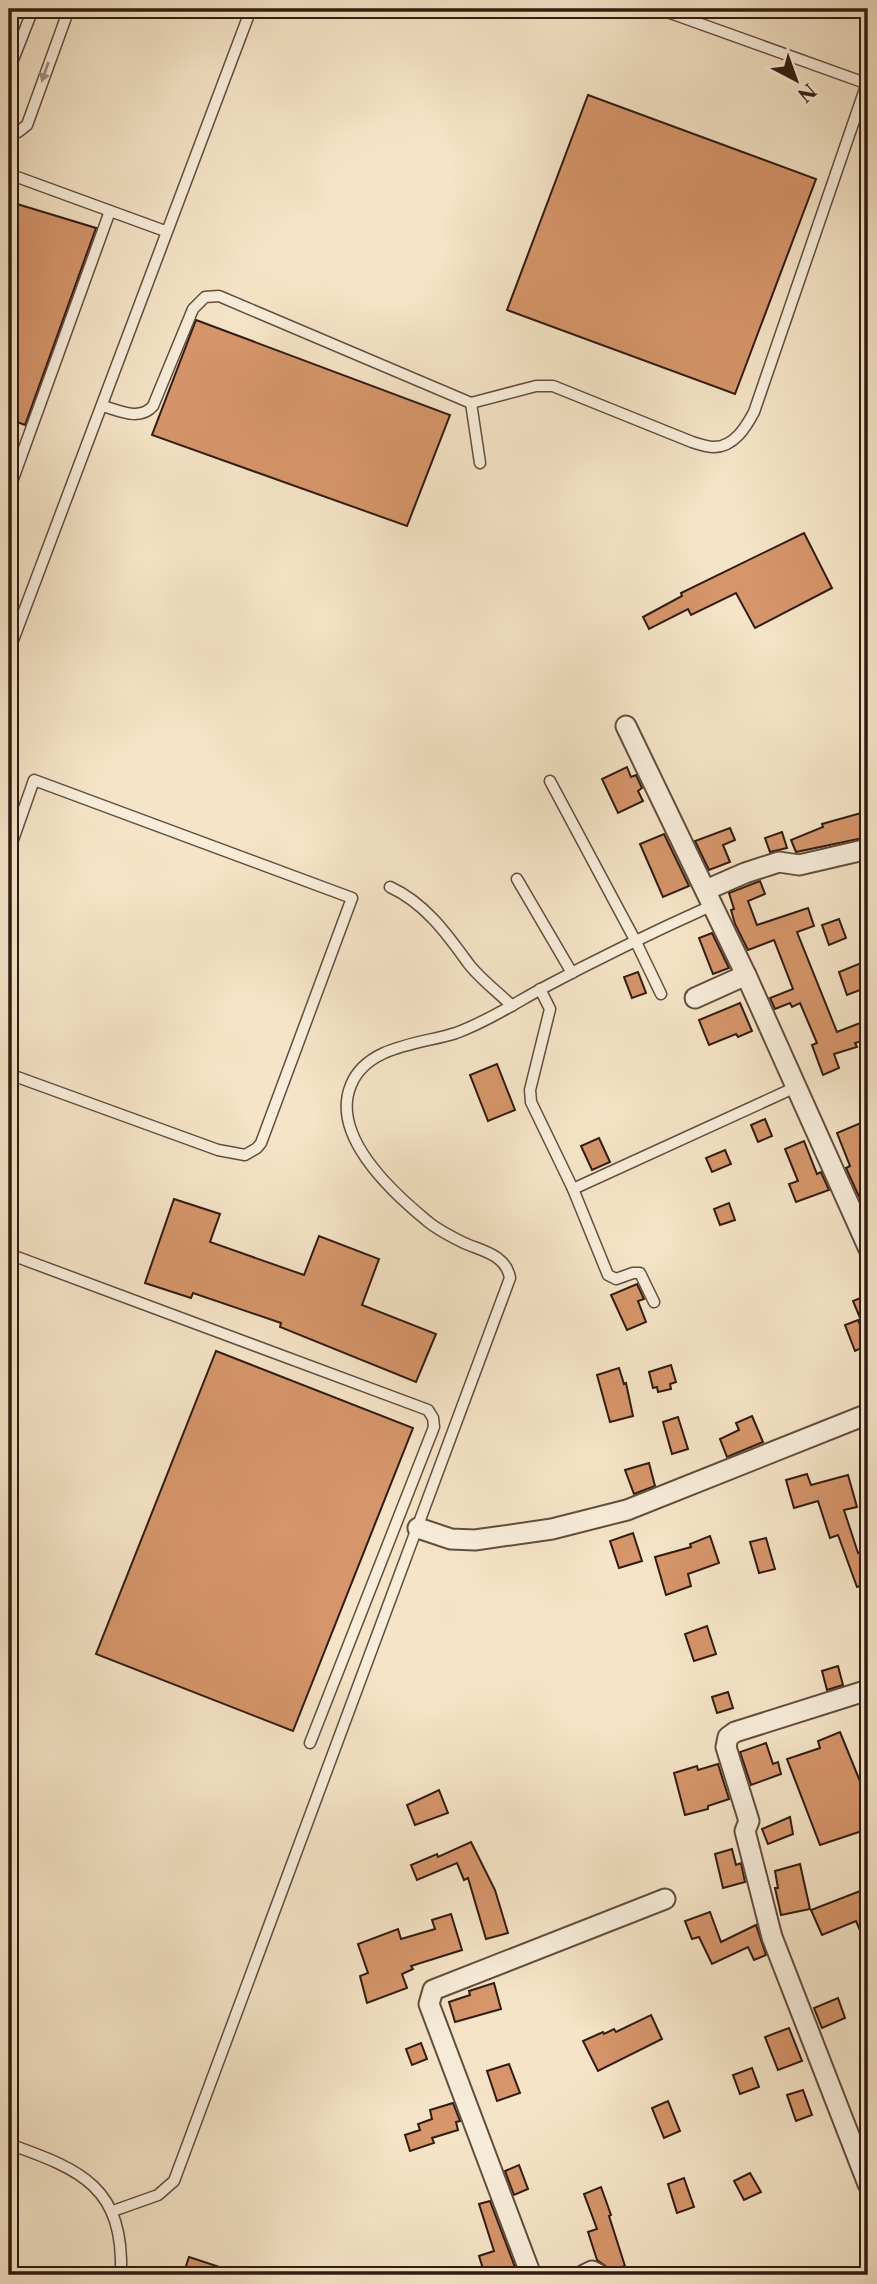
<svg xmlns="http://www.w3.org/2000/svg" width="877" height="2284" font-family="'Libre Caslon Text',serif">
<style>
.building{fill:#d6956b;stroke:#311c10;stroke-width:2}
.lines{fill:none;stroke-linecap:round;stroke-linejoin:round}
.lane-casing{stroke:#624e3e;stroke-width:13}
.street-casing{stroke:#624e3e;stroke-width:23}
.lane{stroke:#f8eddb;stroke-width:10}
.street{stroke:#f8eddb;stroke-width:19}
.oneway{fill:#9e8f80}
</style>
<rect width="100%" height="100%" fill="#f5e4c7"/>
<filter id="stains"><feTurbulence type="fractalNoise" baseFrequency=".00286" numOctaves="4"/><feColorMatrix values="0 0 0 0 .2 0 0 0 0 .09 0 0 0 0 .02 0 0 0 .5 -.17"/></filter>
<radialGradient id="worn" r=".72"><stop offset=".6" stop-color="#630" stop-opacity="0"/><stop offset="1" stop-color="#630" stop-opacity=".3"/></radialGradient>
<g class="building">
<path d="M588,95L816,179L735,394L507,310Z"/>
<path d="M17,204L96,228L25,425L9,419V231Z"/>
<path d="M196,320L450,415L407,526L152,435Z"/>
<path d="M804,533L832,588L755,628L736,593L691,615L688,609L649,629L643,617L682,596L681,593Z"/>
<path d="M627,767L631,777L636,775L642,788L638,791L643,801L618,813L602,779Z"/>
<path d="M868,811V837L796,852L791,840L823,827L822,824Z"/>
<path d="M730,828L735,840L723,845L730,862L709,870L695,841Z"/>
<path d="M782,832L787,848L770,852L765,838Z"/>
<path d="M664,834L689,886L663,897L640,844Z"/>
<path d="M760,881L765,894L748,901L757,925L808,908L814,926L797,932L837,1032L868,1020V1039L855,1043L857,1047L834,1054L839,1068L823,1075L812,1045L817,1043L800,1003L792,1007L790,1003L775,1009L770,998L793,989L774,940L748,950L735,924L731,910L734,909L729,893Z"/>
<path d="M839,919L846,938L829,945L822,925Z"/>
<path d="M712,933L729,968L713,974L699,938Z"/>
<path d="M861,963L868,987L847,995L839,972Z"/>
<path d="M638,972L646,993L632,998L624,977Z"/>
<path d="M740,1003L752,1031L738,1037L736,1034L709,1045L699,1020Z"/>
<path d="M497,1064L515,1110L488,1121L470,1075Z"/>
<path d="M765,1119L772,1136L758,1142L751,1125Z"/>
<path d="M863,1122L868,1134V1198L861,1201L846,1168L850,1166L837,1133Z"/>
<path d="M599,1138L610,1162L592,1170L581,1146Z"/>
<path d="M804,1141L817,1174L821,1172L829,1190L796,1202L789,1184L798,1181L785,1149Z"/>
<path d="M725,1150L731,1164L712,1172L706,1158Z"/>
<path d="M174,1199L220,1214L210,1242L304,1275L319,1236L379,1259L362,1305L436,1334L416,1382L280,1327L281,1323L193,1293L191,1298L145,1283Z"/>
<path d="M729,1203L735,1220L720,1225L714,1209Z"/>
<path d="M637,1284L644,1299L638,1301L646,1322L627,1330L611,1295Z"/>
<path d="M865,1296L868,1303V1337L853,1301Z"/>
<path d="M858,1320L868,1345L855,1351L845,1325Z"/>
<path d="M216,1351L413,1428L293,1731L96,1654Z"/>
<path d="M671,1365L676,1382L670,1384L671,1389L658,1392L657,1387L653,1388L649,1372Z"/>
<path d="M619,1368L624,1384L626,1383L633,1416L610,1422L597,1375Z"/>
<path d="M752,1416L763,1442L727,1457L720,1439L739,1430L736,1423Z"/>
<path d="M678,1417L688,1449L672,1454L663,1422Z"/>
<path d="M649,1463L655,1486L634,1494L625,1470Z"/>
<path d="M807,1474L811,1485L848,1475L857,1507L844,1510L858,1553L865,1550L868,1558V1583L857,1587L838,1535L830,1538L818,1501L794,1508L786,1480Z"/>
<path d="M633,1533L642,1561L619,1568L610,1541Z"/>
<path d="M710,1536L719,1563L688,1574L691,1586L666,1595L655,1557L691,1547L690,1544Z"/>
<path d="M766,1538L775,1569L759,1573L750,1542Z"/>
<path d="M707,1626L716,1654L694,1661L685,1634Z"/>
<path d="M838,1666L843,1685L827,1690L822,1671Z"/>
<path d="M728,1692L733,1708L717,1713L712,1697Z"/>
<path d="M840,1732L868,1801V1829L820,1845L787,1759L820,1748L818,1741Z"/>
<path d="M766,1743L773,1764L778,1762L781,1774L751,1785L740,1752Z"/>
<path d="M718,1764L729,1799L708,1806V1809L685,1815L674,1773L697,1766L698,1770Z"/>
<path d="M439,1790L448,1813L415,1825L407,1805Z"/>
<path d="M790,1817L793,1834L768,1844L762,1829Z"/>
<path d="M471,1842L495,1890L508,1933L486,1939L468,1878L464,1880L457,1863L417,1880L411,1865L437,1854L438,1857Z"/>
<path d="M732,1849L736,1865L741,1863L745,1882L723,1888L715,1854Z"/>
<path d="M800,1864L810,1909L781,1915L775,1888H778L775,1871Z"/>
<path d="M868,1888V1949L856,1921L822,1935L811,1910Z"/>
<path d="M710,1912L721,1942L756,1925L766,1955L754,1960L748,1947L712,1964L699,1937L692,1939L685,1921Z"/>
<path d="M451,1914L462,1950L411,1966L413,1969L402,1974L407,1988L367,2003L360,1976L368,1973L358,1944L398,1929L401,1939L435,1929L432,1920Z"/>
<path d="M494,1983L501,2009L455,2022L449,2002L470,1995L469,1991Z"/>
<path d="M838,1998L845,2018L822,2028L814,2008Z"/>
<path d="M651,2015L662,2039L598,2071L583,2041L603,2032L604,2034L614,2029L616,2032Z"/>
<path d="M789,2028L802,2061L778,2070L765,2037Z"/>
<path d="M421,2043L427,2059L412,2065L406,2049Z"/>
<path d="M509,2064L520,2093L497,2101L487,2071Z"/>
<path d="M752,2068L759,2087L740,2094L733,2075Z"/>
<path d="M803,2090L812,2115L796,2121L787,2095Z"/>
<path d="M668,2101L680,2131L664,2138L652,2108Z"/>
<path d="M453,2103L460,2121L456,2122L458,2130L432,2138L434,2143L410,2151L405,2135L420,2130L418,2124L432,2119L430,2110Z"/>
<path d="M519,2165L528,2189L514,2195L505,2171Z"/>
<path d="M750,2173L761,2192L744,2200L734,2181Z"/>
<path d="M684,2178L694,2207L677,2213L668,2184Z"/>
<path d="M601,2187L611,2215L609,2216L625,2266L611,2270L597,2260L588,2232L597,2229L584,2194Z"/>
<path d="M490,2201L518,2275H486L483,2269L479,2256L494,2251L479,2204Z"/>
<path d="M189,2257L238,2273L237,2275H183Z"/>
</g>
<g class="lines">
<defs>
<g id="lane">
<path d="M659,9L868,84"/>
<path d="M859,9L868,12"/>
<path d="M9,70L33,9"/>
<path d="M9,132H18L27,125L69,9"/>
<path d="M9,174L165,231"/>
<path d="M471,403L480,463"/>
<path d="M103,406C120,411 140,421 153,406L193,309L205,297L219,296L471,403L536,386H553L692,442C698,444 707,447 714,447C734,447 746,427 754,412L867,83"/>
<path d="M9,490L110,211"/>
<path d="M9,651C91,437 169,222 251,9"/>
<path d="M550,781L635,940L661,994"/>
<path d="M9,851L34,780L352,898L261,1143L257,1148L245,1155L218,1150L9,1074"/>
<path d="M517,879L572,973"/>
<path d="M390,887C425,903 447,934 468,963C480,979 498,992 512,1006"/>
<path d="M540,989L550,1009L530,1090L531,1102L573,1189L608,1275L616,1279L633,1273H640L654,1302"/>
<path d="M573,1189L796,1087"/>
<path d="M9,1254L428,1410L433,1418L434,1427L310,1743"/>
<path d="M9,2144C82,2170 124,2187 121,2275"/>
<path d="M113,2211L158,2195L174,2181L510,1278C506,1254 481,1251 462,1242C450,1236 436,1229 426,1220C392,1192 330,1135 351,1085C367,1045 422,1044 456,1033C486,1022 514,1004 541,989C597,959 655,931 713,905"/>
</g>
<g id="street">
<path d="M626,726L746,975L868,1247"/>
<path d="M706,890L745,873L779,862L799,865L868,849"/>
<path d="M695,998L746,975"/>
<path d="M418,1528L451,1539L475,1540L552,1529L627,1510L868,1414"/>
<path d="M868,1690L735,1732L728,1737L726,1747L749,1821L745,1831L772,1937L868,2184"/>
<path d="M531,2275L429,2004L433,1990L665,1899"/>
<path d="M584,2275L592,2271L600,2275"/>
</g>
</defs>
<use href="#lane" class="lane-casing"/>
<use href="#street" class="street-casing"/>
<use href="#lane" class="lane"/>
<use href="#street" class="street"/>
</g>
<defs><path id="oneway-solid" d="M-6-.8H1V-3.2L6.5 0L1 3.2V.8H-6Z" transform="scale(1.75)"/></defs>
<use class="oneway" href="#oneway-solid" transform="translate(45 72) rotate(109)"/>
<rect width="877" height="2284" fill="none" stroke="#f5e4c7" stroke-width="35"/>
<rect x="10" y="10" width="856" height="2263" fill="none" stroke="#311c10" stroke-width="3.5"/>
<rect x="18" y="18" width="842" height="2249" fill="none" stroke="#311c10" stroke-width="2"/>
<g transform="translate(796 80) rotate(139)" stroke="#f8eddb" stroke-width="5" paint-order="stroke">
<path d="M0-5L12 26L0 18L-12 26Z" fill="#311c10"/>
<text y="-10" font-size="19" font-weight="bold" text-anchor="middle" fill="#311c10">N</text>
</g>
<rect width="100%" height="100%" filter="url(#stains)"/>
<rect width="100%" height="100%" fill="url(#worn)"/>
</svg>
